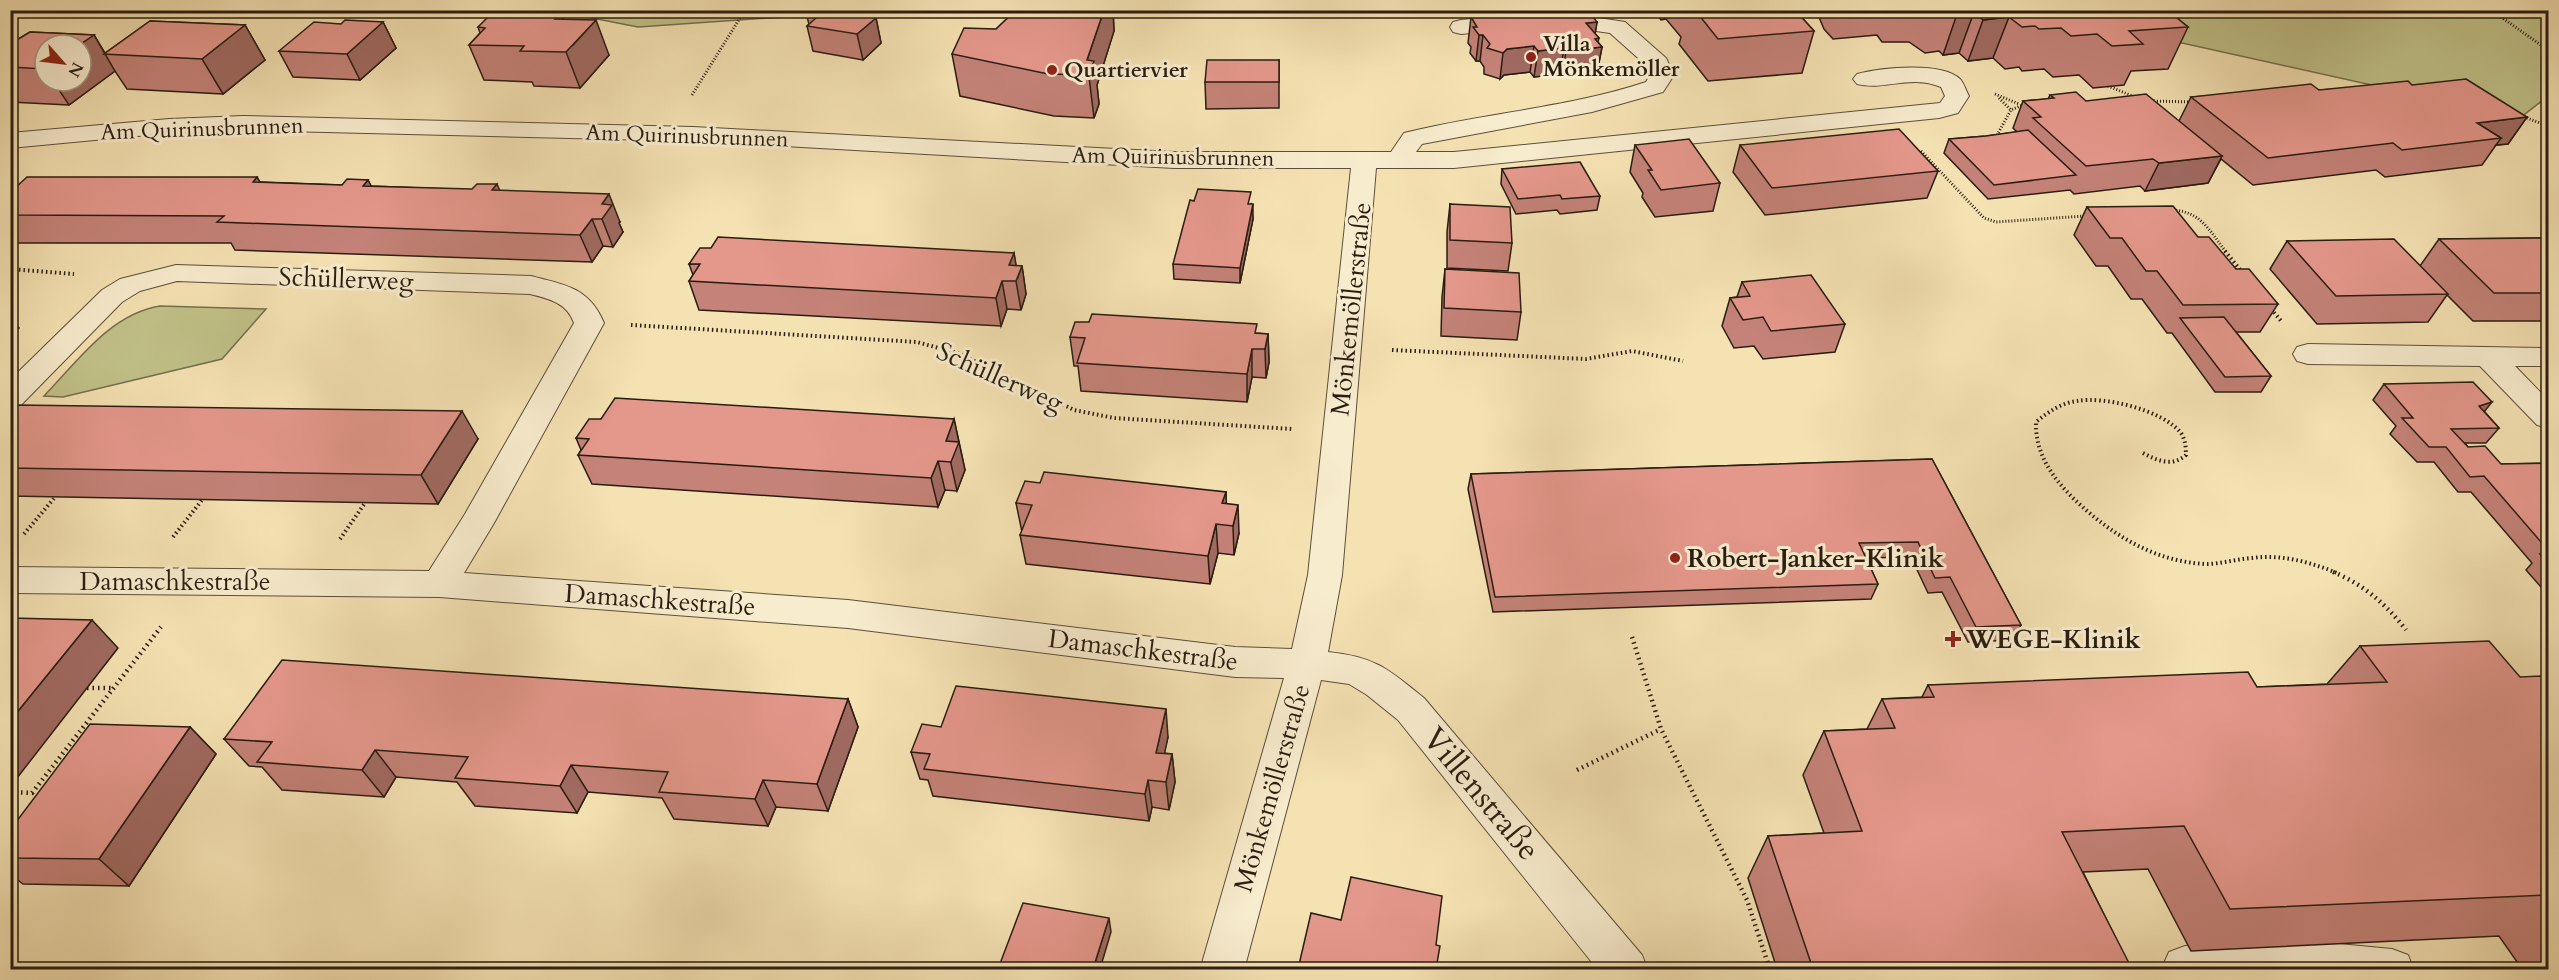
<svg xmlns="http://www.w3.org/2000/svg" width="2559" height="980" font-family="Cardo,serif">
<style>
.green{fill:#c1c289;stroke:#75704d;stroke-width:1.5}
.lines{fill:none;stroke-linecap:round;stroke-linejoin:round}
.minor-casing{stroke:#5c4e3a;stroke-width:2}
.path-far2{stroke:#291d11;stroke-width:3;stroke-dasharray:1 2;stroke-linecap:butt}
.path-far1{stroke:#291d11;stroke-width:4;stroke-dasharray:1.5 3;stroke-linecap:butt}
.path{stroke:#291d11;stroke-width:4.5;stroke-dasharray:1.5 4;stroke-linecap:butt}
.minor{fill:#f8ecce;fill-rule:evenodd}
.wall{fill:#c48278;stroke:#291d11;stroke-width:1.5;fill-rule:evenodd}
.shaded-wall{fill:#a06a61;stroke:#291d11;stroke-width:1.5}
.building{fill:#e4978b;stroke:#291d11;stroke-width:1.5}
.poi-dot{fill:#8f2418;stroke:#f8ecce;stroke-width:2}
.labels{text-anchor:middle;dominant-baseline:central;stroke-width:6;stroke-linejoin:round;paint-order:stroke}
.far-poi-label{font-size:22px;font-weight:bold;fill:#291d11;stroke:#f8ecce;text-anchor:start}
.far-street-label{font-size:22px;fill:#291d11;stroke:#f8ecce}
.street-label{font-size:26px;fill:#291d11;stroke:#f8ecce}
.poi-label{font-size:26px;font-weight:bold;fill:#291d11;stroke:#f8ecce;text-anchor:start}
.near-street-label{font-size:32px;fill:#291d11;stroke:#f8ecce}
</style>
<rect width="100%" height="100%" fill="#f5e2b3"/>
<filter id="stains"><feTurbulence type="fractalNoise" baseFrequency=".00333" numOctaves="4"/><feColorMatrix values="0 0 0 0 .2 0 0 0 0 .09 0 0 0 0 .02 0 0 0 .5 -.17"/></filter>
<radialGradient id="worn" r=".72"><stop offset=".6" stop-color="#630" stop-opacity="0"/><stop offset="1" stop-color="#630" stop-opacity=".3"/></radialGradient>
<g class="green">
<path d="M556,11H869L638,27Z"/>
<path d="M2038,11H2548V96L2520,118Z"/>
<path d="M160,306L266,309L222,359L63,397L44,396C78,361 110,314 160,306Z"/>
</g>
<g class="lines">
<defs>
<g id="minor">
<path d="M1554,11L1625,22L1666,58L1674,75L1663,92L1592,112L1422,144L1416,152H1454L1940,103L1945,96L1941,87C1910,74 1885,91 1857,84L1853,79L1857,74C1880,68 1941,61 1960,79C1964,83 1966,91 1969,96L1958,113L1939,118L1454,168H1376L1342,575L1328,652C1376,657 1388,669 1424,698L1642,955L1648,970H1598L1398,720L1367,695L1349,684L1321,680L1244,970H1200L1284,678L1235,677L848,628L439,597L10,593V567L429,571L465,514L574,323C567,303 550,299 530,294L177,281L140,291L122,302L21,405L10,408V380L102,290L120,279L176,265L531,276C565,285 589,287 604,323L494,523L464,573L848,600L1235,647L1292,649L1308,575L1351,168H1174L693,141L243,130L169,133L10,148V133L169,119L243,116L693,127L1174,152H1391L1404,133C1484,113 1568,108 1646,82L1650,75L1647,66L1610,33L1554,25L1461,34L1453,32L1450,27L1453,22L1461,20Z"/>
<path d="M2308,344L2548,348V366H2515L2548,400V428L2537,425L2480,366L2308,364L2297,361L2293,354L2297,347Z"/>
<path d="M2318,942L2392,949L2408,955L2414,970H2161L2169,952L2185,946Z"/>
</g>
</defs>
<use href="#minor" class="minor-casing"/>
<g class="path-far2">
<path d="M2491,10L2548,50"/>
<path d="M2108,86L2135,97"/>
<path d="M1995,94L2019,104"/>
<path d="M692,95L745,10"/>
<path d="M1999,98L2011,110"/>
<path d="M2151,101L2192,102"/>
<path d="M2524,117L2548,126"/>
<path d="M1994,136L1997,135L2011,110L2027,103"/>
<path d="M1921,151L1984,218L1996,222L2085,216"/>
<path d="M2173,210C2202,212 2210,232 2227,253"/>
</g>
<g class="path-far1">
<path d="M2225,251L2242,272"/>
<path d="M10,269L74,274"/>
<path d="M2271,309L2282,322"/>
<path d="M631,325L917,342L960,354L1074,410L1114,418L1292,429"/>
<path d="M1392,350L1586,359L1632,351L1683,361"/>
<path d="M2143,453C2158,461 2172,467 2186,455C2186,447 2185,439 2181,433C2163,410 2104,396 2077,401C2061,403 2048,412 2036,422C2035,453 2052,477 2073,498C2109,533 2154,562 2206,564C2221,564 2236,559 2252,558C2281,554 2310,562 2337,573"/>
<path d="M24,534L56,496"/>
<path d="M173,537L202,500"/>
<path d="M340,539L365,503"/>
</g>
<g class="path">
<path d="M2333,572C2363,584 2386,604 2406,630"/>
<path d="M1632,637L1661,729L1747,900L1770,970"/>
<path d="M87,688H113"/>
<path d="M1577,770L1661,729"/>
<path d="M10,792L32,793L161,627"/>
</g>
<use href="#minor" class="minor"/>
</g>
<g class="wall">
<path d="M805,10H849L855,14L876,18L881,43L863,60L813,51L807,26L809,24Z"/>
<path d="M1016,10H1113L1114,31L1097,85L1099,104L1094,118L1054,116L960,96L952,54L996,29Z"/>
<path d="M1654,10H1795L1814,31L1802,73L1708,81L1679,44L1681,37L1666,19L1661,20Z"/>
<path d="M1816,10H2167L2188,27L2168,69L2131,71L2124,85L2093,88L2079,75L2053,77L2044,69L2022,71L2019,67L2005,69L1993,58L1968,61L1959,53L1943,55L1939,51L1925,53L1909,42H1882L1877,35L1833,39L1824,29Z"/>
<path d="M561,13L563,19L609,55L580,88L534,86L532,82L484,80L469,45L480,33L478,27Z"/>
<path d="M1471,17L1597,22L1595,34L1599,38L1598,42L1602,47L1597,73L1562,77L1560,74L1534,77L1530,72L1504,75L1500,79L1484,74V67L1480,61H1476L1470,53L1471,47L1468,43Z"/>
<path d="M150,21L245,25L265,60L223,94L127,89L115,71L69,105L10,102V44L30,32L94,35L105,53ZM45,45H81V81H45Z"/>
<path d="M383,22L396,48L360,80L293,77L279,51L341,24Z"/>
<path d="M1279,60V108L1206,109L1205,82Z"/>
<path d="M2412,85L2527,117L2508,144L2496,145L2482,165L2385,177L2376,170L2253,185L2221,159L2208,183L2145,191L2140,186L2074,194L2070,190L1988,199L1944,153L1949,139L1986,136L2017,132L2013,128L2023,101L2048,99L2050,95L2086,101L2179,121L2191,97Z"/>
<path d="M1635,145L1720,183L1713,211L1655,217L1642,197L1643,193L1630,172Z"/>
<path d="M1740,145L1938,171L1927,198L1765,215L1733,172Z"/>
<path d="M1502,169L1600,196L1597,210L1560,214L1557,210L1516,214L1501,184Z"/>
<path d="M368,180L371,186L500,191L620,222L619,223L623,232L613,247L603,246L592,262L235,250L231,243H10V188L261,182L342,185Z"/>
<path d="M1251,204L1253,219L1240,283L1174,279L1173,264Z"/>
<path d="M1450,204L1512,243L1508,271L1447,268V232Z"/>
<path d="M2087,207L2198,237L2278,304L2260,332H2236L2271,376L2261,392H2215L2172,333H2167L2142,299H2131L2108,266H2096L2074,235Z"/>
<path d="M2548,238V321H2473L2447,295L2428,322L2317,324L2270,269L2287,241L2420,266L2439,239Z"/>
<path d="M1014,253L1016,266H1022L1026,294L1021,310L1007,309L1001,326L699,310L689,281L693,275L689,264Z"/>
<path d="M1445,269L1521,312L1517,340L1441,336L1442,297Z"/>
<path d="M1742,282L1845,324L1835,352L1763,359L1754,346L1734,348L1722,326L1730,298L1737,297Z"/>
<path d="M1089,322L1268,334L1269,362L1266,378L1252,377L1247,402L1081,391L1078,366H1074L1070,337Z"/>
<path d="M2384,384L2484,411L2499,428L2486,443H2465L2468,447L2501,464L2548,463V595L2526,570L2532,563L2471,492H2458L2434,462H2417L2390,434L2396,426L2373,400Z"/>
<path d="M10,411L478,439L438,504L10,496Z"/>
<path d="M601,419H954L965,470L957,491L945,490L938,507L592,484L578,455L581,450L576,438Z"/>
<path d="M1932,459L2021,625L2013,640L1968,642L1942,592L1928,593L1911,557L1866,558L1878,584L1871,599L1493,612L1468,489L1471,474Z"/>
<path d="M1040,483L1226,492V503L1239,533L1234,555L1218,553L1210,584L1026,564L1020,535L1022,532L1016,503Z"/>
<path d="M2360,646L2520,677L2548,685V969H2522L2499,936L2191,951L2148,869L2083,872L2131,969H1777L1748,878L1768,836L1824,833L1803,775L1824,731L1867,729L1882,699L1922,697L1928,685L2257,687L2327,684Z"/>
<path d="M848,699L858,727L828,811L776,807L768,826L674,819L662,798L588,792L577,813L475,806L457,782L396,777L384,797L282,790L262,767L249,766L224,739Z"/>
<path d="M190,727L216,754L129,886L23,884L10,874V830Z"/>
<path d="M941,727L1168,737L1164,753L1172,754L1175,782L1169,810L1152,807L1149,821L933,796L928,780L920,779L911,752Z"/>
</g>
<g class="shaded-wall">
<path d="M1104,10H1113L1114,31L1097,85L1099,104L1094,118L1087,60Z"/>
<path d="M1974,12L1959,53L1943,55L1957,14Z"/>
<path d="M561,13L573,45L596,20L609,55L580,88L566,52L555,19Z"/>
<path d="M2009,17L1993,58L1968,61L1983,20Z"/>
<path d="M876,18L881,43L863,60L857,34Z"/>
<path d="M383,22L396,48L360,80L347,54Z"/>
<path d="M1597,22L1593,47L1586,23Z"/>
<path d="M245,25L265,60L223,94L202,59Z"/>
<path d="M94,35L115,71L69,105L53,81H81V45H79Z"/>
<path d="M1479,35H1483L1480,61H1476Z"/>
<path d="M1534,46L1530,72L1504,75L1500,79L1503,53L1507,49Z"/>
<path d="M1602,47L1597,73L1562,77L1566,51Z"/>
<path d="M1564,48L1560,74L1534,77L1538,51Z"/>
<path d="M2527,117L2508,144L2496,145L2501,138L2477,123Z"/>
<path d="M2222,156L2208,183L2145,191L2159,163Z"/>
<path d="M257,177L273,204L253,182Z"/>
<path d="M368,180L383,208L363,186Z"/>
<path d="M497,184L509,212L492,190Z"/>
<path d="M609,194L620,222L619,223L623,232L613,247L602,219V204Z"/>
<path d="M1253,204V219L1240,283V268Z"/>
<path d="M592,219L603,246L592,262L580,235Z"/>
<path d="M1014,253L1018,277L1022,266L1026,294L1021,310L1016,281L1009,265Z"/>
<path d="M1002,281L1007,309L1001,326L996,298Z"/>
<path d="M10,317L19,328L10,337Z"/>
<path d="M1268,334L1269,362L1266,378L1265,349Z"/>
<path d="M1252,349V377L1247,402V374Z"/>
<path d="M2492,402L2480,417L2479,406Z"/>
<path d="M462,411L478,439L438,504L421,475Z"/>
<path d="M954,419L965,470L957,491L946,441Z"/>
<path d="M938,461L945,490L938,507L931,478Z"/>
<path d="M1226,492L1227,520L1222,503Z"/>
<path d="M1238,505L1239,533L1234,555L1233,526Z"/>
<path d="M1216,524L1218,553L1210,584L1208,556Z"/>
<path d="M92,620L118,648L10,787V721Z"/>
<path d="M848,699L858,727L828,811L817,784Z"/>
<path d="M1166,709L1168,737L1159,780L1156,753Z"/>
<path d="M190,727L216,754L129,886L99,859Z"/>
<path d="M375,750L396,777L384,797L362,770Z"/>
<path d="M1172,754L1175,782L1169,810L1166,782Z"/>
<path d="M571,765L588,792L577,813L560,786Z"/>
<path d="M763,780L776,807L768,826L755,799Z"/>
<path d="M1148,780L1152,807L1149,821L1145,794Z"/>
<path d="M1109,918L1111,932L1100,969H1093Z"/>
</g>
<g class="building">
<path d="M808,10H849L855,14L876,18L857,34L807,26L816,18Z"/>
<path d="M1016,10H1104L1087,60L1094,61L1089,75L1048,74L952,54L964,28L996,29Z"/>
<path d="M1529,10H1588L1597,22L1586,23L1599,38L1595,39L1602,47L1566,51L1564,48L1538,51L1534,46L1507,49L1503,53L1487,48L1490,44L1483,35H1479L1473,27H1477L1471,17Z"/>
<path d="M1695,10H1795L1814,31L1718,39Z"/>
<path d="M1954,10H2167L2188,27L2129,31L2143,44L2112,46L2097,34L2071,36L2061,28L2039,29L2035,26L2022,27L2009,17L1983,20L1974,12L1957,14Z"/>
<path d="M494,11L561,13L555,19L596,20L566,52L520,51L524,46L469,45L485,28L478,27Z"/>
<path d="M345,20L383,22L347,54L279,51L314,22L341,24Z"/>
<path d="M150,21L245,25L202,59L104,54Z"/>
<path d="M30,32L94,35L79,45H45V69L10,67V44Z"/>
<path d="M1207,60H1279V82H1205Z"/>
<path d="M2466,79L2527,117L2477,123L2501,138L2402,150L2393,143L2268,158L2191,97L2311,84L2319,90L2408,81L2412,85Z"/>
<path d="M2076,92L2086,101L2146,94L2222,156L2159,163L2153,159L2086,166L2033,118L2041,117L2023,101L2054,98L2050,95Z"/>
<path d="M1899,129L1938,171L1772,188L1740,145Z"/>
<path d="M2028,130L2076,175L1994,185L1949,139L1986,136Z"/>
<path d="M1689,139L1720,183L1661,190L1648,170H1652L1635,145Z"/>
<path d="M1580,162L1600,196L1562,199L1560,195L1518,199L1502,169Z"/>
<path d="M27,177H257L253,182L342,185L347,179L368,180L363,186L472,189L477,184H497L492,190L609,194L602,204L612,205L602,219H592L580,235L217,222L224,216L10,215V188H15Z"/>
<path d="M1198,189L1251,192L1248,204H1253L1240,268L1173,264L1190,200L1194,201Z"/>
<path d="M1450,204L1510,207L1512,243L1450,240Z"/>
<path d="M2173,206L2198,237H2209L2236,269H2249L2278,304L2183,305L2157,271H2146L2122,238H2110L2087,207Z"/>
<path d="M718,237L1014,253L1009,265L1022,266L1016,281H1002L996,298L689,281L700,264H689L700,248H711Z"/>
<path d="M2548,238V293H2494L2439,239Z"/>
<path d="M2394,239L2448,294L2336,296L2287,241Z"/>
<path d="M1445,269L1519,273L1521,312L1444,308Z"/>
<path d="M1811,275L1845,324L1771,331L1763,317L1743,320L1730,298L1750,296L1742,282Z"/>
<path d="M1092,314L1257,324L1255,333L1268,334L1265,349H1252L1247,374L1077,363L1085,338L1070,337L1075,322H1089Z"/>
<path d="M2224,317L2271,376L2225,377L2180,318Z"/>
<path d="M2473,382L2492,402L2479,406L2499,428L2451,429L2468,447L2485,446L2501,464L2548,463V550L2484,476L2470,477L2446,447H2429L2402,418H2413L2384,384Z"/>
<path d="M615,398L954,419L946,441L959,442L951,462L938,461L931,478L578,455L589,439L576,438L589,419H601Z"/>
<path d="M17,405L462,411L421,475L10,468V411Z"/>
<path d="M1932,459L2021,625L1976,627L1950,577L1935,578L1918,542L1859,543L1878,584L1495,597L1471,474Z"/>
<path d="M1044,472L1226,492L1222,503L1238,505L1233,526L1216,524L1208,556L1020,535L1032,505L1016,503L1025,481L1040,483Z"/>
<path d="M2540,554H2548V564Z"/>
<path d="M10,618L92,620L10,721Z"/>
<path d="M2489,641L2520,677L2541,676L2548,685V895L2230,909L2184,826L2062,832L2132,969H1813L1768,836L1862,831L1824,731L1895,728L1882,699L1934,697L1928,685L2248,672L2257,687L2387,682L2360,646Z"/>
<path d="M282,660L848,699L817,784L763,780L755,799L659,792L668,772L571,765L560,786L455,778L468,757L375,750L362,770L257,762L272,742L224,739Z"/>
<path d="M956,686L1166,709L1156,753L1172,754L1166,782L1148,780L1145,794L924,769L930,754L911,752L922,724L941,727Z"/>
<path d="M90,724L190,727L99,859L10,858V830Z"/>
<path d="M1351,877L1442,896L1436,945L1440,946L1436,969H1298L1311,913L1341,920Z"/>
<path d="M1023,903L1109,918L1093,969H998Z"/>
</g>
<g class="poi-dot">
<circle cx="1531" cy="57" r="6"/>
<circle cx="1052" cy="70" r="6"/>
<circle cx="1675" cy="558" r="6"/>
<path d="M1950 630h6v6h6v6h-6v6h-6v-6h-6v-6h6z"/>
</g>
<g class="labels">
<g class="far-poi-label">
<text x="1543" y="44">Villa<tspan x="1543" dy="25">Mönkemöller</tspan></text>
<text x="1064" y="70">Quartiervier</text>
</g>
<g class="far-street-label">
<text transform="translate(202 129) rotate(-2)">Am Quirinusbrunnen</text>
<text transform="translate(687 136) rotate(2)">Am Quirinusbrunnen</text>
<text transform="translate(1173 157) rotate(1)">Am Quirinusbrunnen</text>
</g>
<g class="street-label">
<text transform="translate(346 279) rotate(2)">Schüllerweg</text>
<text transform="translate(1351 309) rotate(-84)">Mönkemöllerstraße</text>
<text transform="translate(1000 377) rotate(24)">Schüllerweg</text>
<text x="175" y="581">Damaschkestraße</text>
<text transform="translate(660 600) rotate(4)">Damaschkestraße</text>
<text transform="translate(1143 650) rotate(7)">Damaschkestraße</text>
<text transform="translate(1272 788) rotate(-74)">Mönkemöllerstraße</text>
</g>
<g class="poi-label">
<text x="1687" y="558">Robert-Janker-Klinik</text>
<text x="1966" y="639">WEGE-Klinik</text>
</g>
<g class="near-street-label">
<text transform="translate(1481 794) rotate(50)">Villenstraße</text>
</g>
</g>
<rect width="2559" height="980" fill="none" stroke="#f5e2b3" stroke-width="36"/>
<rect x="12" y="12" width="2535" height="956" fill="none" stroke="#291d11" stroke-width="3"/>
<rect x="18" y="18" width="2523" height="944" fill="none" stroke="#291d11" stroke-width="1.5"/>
<g transform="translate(63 63) rotate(118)"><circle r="28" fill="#f8ecce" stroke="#a59982" stroke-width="1.5"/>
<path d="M0-4.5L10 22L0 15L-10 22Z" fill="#8f2418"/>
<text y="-9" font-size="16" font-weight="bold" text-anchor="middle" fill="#291d11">N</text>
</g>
<rect width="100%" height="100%" filter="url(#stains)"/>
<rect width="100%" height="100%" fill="url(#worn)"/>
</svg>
